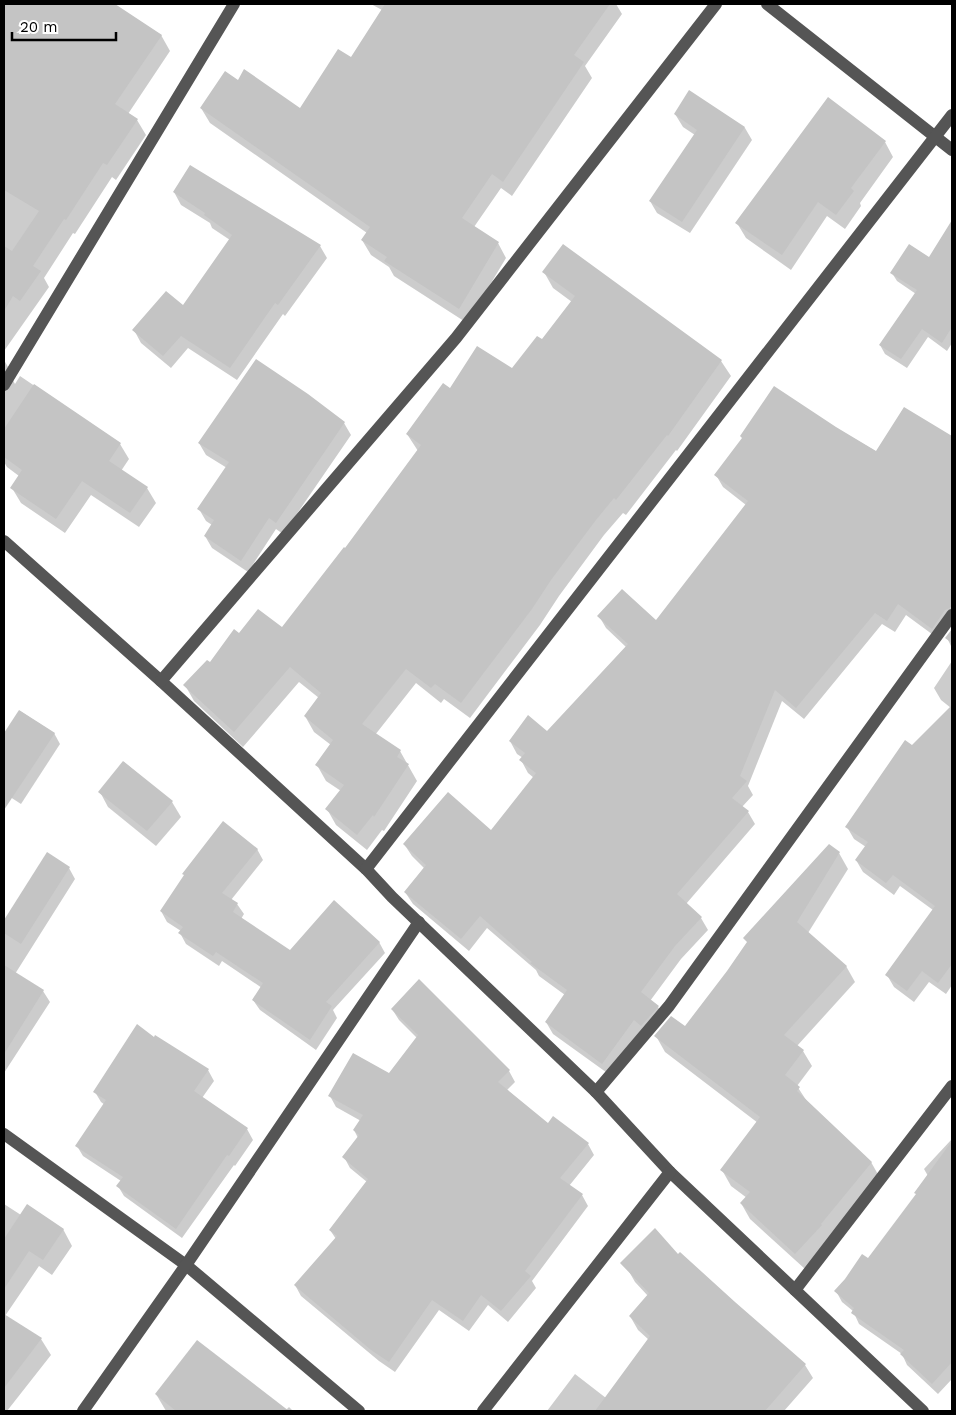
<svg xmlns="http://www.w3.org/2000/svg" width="956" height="1415" font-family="'Work Sans',sans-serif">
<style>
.shadow{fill:#0003}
.building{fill:#c4c4c4}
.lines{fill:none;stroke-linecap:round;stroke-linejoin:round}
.minor{stroke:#555;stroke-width:12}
</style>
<rect width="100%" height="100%" fill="#fff"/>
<g class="shadow">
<path d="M4,4H112L161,35L170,51L128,114L137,120L146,135L116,180L112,177L75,234L73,233L44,278L49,287L4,351Z"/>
<path d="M371,4H616L622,14L585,66L592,78L512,196L501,188L474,227L498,243L506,258L467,323L394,276L389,267L371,255L362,240L367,233L210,123L201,108L238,81L300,110L351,59L382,10Z"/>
<path d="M690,92L745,128L752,140L690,233L657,213L650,201L695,135L683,127L675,114Z"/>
<path d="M885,142L893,157L860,203L861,206L845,229L827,216L791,270L746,238L737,223Z"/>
<path d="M174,192L320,246L327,258L285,316L283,314L237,380L188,348L171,368L141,343L134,330L183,307L230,240L212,228L210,223L181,205Z"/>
<path d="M952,222V343L947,351L928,337L907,368L885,354L880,345L916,294L897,281L892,273L930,259Z"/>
<path d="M563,246L721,361L731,376L677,451L676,450L626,515L623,513L604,535L559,596L540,625L470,718L444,699L441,703L416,683L375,735L400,751L417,781L384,831L382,830L367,850L336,825L327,809L341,791L326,781L317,765L331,745L314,732L305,716L319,698L299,682L243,747L194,701L185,685L211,664L239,634L282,629L345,549L418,451L407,434L451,390L512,370L542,341L572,302L553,288L544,272Z"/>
<path d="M4,360L8,367L7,369L15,384L20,376L120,444L129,459L121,471L147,488L156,503L139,527L91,495L65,533L21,503L12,488L19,476L7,467L4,462V443L6,439L4,438Z"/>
<path d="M904,408L952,437V573L949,579L952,583V597L946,603L952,609V623L940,640L906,615L895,632L882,624L804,719L782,701L748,786L753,795L742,807L748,812L755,824L686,904L701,918L708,930L681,959L650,1001L658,1007L665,1019L610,1075L553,1034L546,1022L565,995L539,976L536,970L487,928L469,951L413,904L405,892L424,868L412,856L404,844L491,832L534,778L528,773L521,760L523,758L517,754L510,741L547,732L626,647L606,628L599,616L656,622L746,505L723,487L716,475L836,428L877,452Z"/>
<path d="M344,423L351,435L283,534L276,529L248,572L212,548L205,536L212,525L206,521L199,509L227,468L206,455L199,443Z"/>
<path d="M952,631V648L947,638Z"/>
<path d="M952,661V985L946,994L929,982L914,1002L894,987L887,975L933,910L900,886L894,895L863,872L856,860L866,847L854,839L847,827L912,747L951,708L941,700L934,688Z"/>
<path d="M20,711L54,733L60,744L21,804L4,793V736Z"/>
<path d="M124,762L172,802L181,817L156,846L108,807L100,792Z"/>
<path d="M257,849L263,860L231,900L237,904L244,914L241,919L290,951L379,942L385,953L333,1010L337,1018L316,1050L260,1010L253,1000L262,988L222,961L219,966L186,944L180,933L181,931L167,922L161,911Z"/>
<path d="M839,853L848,869L808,933L846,966L855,982L797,1046L803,1051L812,1066L797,1086L808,1103L871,1162L880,1178L805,1269L750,1219L741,1203L747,1198L731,1186L722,1170L758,1123L665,1052L656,1036L685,1028Z"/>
<path d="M48,854L69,868L75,879L15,974L43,991L50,1002L4,1073V923Z"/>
<path d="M392,1009L509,1071L515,1082L507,1090L548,1125L588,1144L594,1155L569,1186L582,1195L588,1206L532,1281L536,1288L508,1322L488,1305L469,1331L439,1310L395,1372L379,1361L301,1296L295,1285L336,1239L330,1230L367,1182L350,1168L344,1157L358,1138L354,1130L361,1121L336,1107L330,1096L390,1075L417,1038L399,1020Z"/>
<path d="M155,1038L208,1070L214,1081L202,1098L247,1129L253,1140L235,1166L234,1165L182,1238L124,1196L118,1186L121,1181L83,1156L77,1146L105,1105L101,1102L95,1092Z"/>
<path d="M951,1140L952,1142V1379L938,1394L907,1365L902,1354L859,1324L853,1311L842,1302L836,1291L868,1259L917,1195L928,1176L924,1169Z"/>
<path d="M4,1204L21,1215L63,1229L72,1246L52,1275L39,1266L5,1316L41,1339L51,1355L7,1411H4Z"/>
<path d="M678,1255L805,1365L813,1378L784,1411H547L575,1374L606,1398L649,1340L638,1330L630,1316L648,1296L635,1282L627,1268Z"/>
<path d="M156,1394L281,1407L283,1411H166Z"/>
<path d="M289,1407L293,1411H285Z"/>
</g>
<g class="building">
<path d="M4,4H115L162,35L115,104L138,119L107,165L103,163L66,220L64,219L33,266L41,271L20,301L13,296L4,311V246L12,251L39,211L4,190Z"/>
<path d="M385,4H610L574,55L584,62L503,182L492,174L462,218L499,242L459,309L384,261L387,257L361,240L370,227L200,108L225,71L238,80L244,69L300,108L338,49L351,57Z"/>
<path d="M689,90L745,127L682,222L649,201L697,130L674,114Z"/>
<path d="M828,97L886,141L851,188L854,191L836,215L818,202L782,255L735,223Z"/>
<path d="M190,165L321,245L278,305L275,303L230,368L181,336L163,356L132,330L166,291L183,305L232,235L204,215L205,213L173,192Z"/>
<path d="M952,220V327L942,343L922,329L901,359L879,345L917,290L890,273L909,244L929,257Z"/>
<path d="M563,244L722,360L668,436L667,435L616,500L614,498L596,520L551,580L532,609L461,703L435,684L431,688L406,669L362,724L401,750L397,757L409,764L374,817L373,815L357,835L325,809L344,785L315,765L333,740L304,716L321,693L290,667L234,732L183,685L207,660L210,662L234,629L239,633L258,609L282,627L344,547L345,548L421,445L406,434L443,383L450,388L477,346L512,368L537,336L542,339L575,296L542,272Z"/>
<path d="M256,359L308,394L345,422L276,523L269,518L241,561L204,536L214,520L197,509L229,462L198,443Z"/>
<path d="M34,384L121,443L109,461L148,487L130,513L82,481L56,519L10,488L22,470L4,457V429Z"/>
<path d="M774,386L836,427L876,451L904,407L952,436V607L945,610L932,629L898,604L887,621L875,613L796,708L775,690L740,776L747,781L732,798L749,811L677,894L702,917L675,946L641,992L659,1006L641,1026L634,1020L602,1064L545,1022L567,990L530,963L532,962L480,916L461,939L404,892L426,865L403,844L448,792L491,830L536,773L519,760L525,753L509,741L528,715L547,731L628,644L597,616L622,589L656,620L748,501L714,475L742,438L740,436Z"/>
<path d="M952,629V643L945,638Z"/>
<path d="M952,705V964L938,983L922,971L907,991L885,975L935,906L893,875L886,883L855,860L868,842L845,827L905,740L912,745Z"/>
<path d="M19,710L55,733L4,810V733Z"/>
<path d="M123,761L173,801L147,831L98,792Z"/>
<path d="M223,821L258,849L222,893L238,903L233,912L290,950L334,900L380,942L326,1002L332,1006L310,1040L252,1000L263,983L216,952L213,956L178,933L183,927L160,911L184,875L182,874Z"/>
<path d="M829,844L840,852L797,922L847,966L784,1035L804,1050L785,1075L800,1087L797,1091L872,1162L821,1224L822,1225L795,1254L740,1203L750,1192L720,1170L760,1117L654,1036L671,1016L685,1026L727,971L747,942L743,938Z"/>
<path d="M47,852L70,867L21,944L4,933V920Z"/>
<path d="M4,965L44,990L4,1054Z"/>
<path d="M419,979L510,1070L498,1082L548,1123L553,1116L589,1143L560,1178L583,1194L525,1271L531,1276L501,1311L481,1295L463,1321L432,1300L389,1362L371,1350L294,1285L337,1236L329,1230L368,1179L342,1157L359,1135L353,1130L363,1115L328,1096L353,1053L389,1073L418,1035L391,1009Z"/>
<path d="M137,1024L154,1037L155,1035L209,1069L194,1091L248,1128L229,1156L227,1155L176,1229L116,1186L123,1177L75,1146L106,1100L93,1092Z"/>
<path d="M952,1141V1362L932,1384L900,1354L904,1350L851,1313L854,1308L834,1291L845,1279L862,1254L868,1258L916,1194L914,1193Z"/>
<path d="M27,1204L64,1229L43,1260L29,1251L4,1289V1239Z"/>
<path d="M655,1228L678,1254L680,1252L735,1302L806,1364L765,1411H595L650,1336L629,1316L649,1293L620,1263Z"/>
<path d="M4,1314L42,1338L4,1388Z"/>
<path d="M197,1340L289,1411H176L155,1394Z"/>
</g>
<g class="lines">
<g class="minor">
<path d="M767,4L952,150"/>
<path d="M4,385L234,4"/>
<path d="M4,541L161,681L366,869L392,897L596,1092L670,1172L923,1411"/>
<path d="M161,681L456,338L716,4"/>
<path d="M366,869L952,115"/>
<path d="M596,1092L669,1006L952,615"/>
<path d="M4,1134L186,1265L359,1411"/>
<path d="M795,1290L952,1086"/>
<path d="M83,1411L186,1265L419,922"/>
<path d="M483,1411L670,1172"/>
</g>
</g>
<rect width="956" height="1415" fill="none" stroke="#000000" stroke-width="10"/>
<path d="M12 32v8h104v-8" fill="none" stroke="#000000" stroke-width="2.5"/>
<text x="20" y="32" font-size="15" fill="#000000" stroke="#ffffff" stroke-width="4" paint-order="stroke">20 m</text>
</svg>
